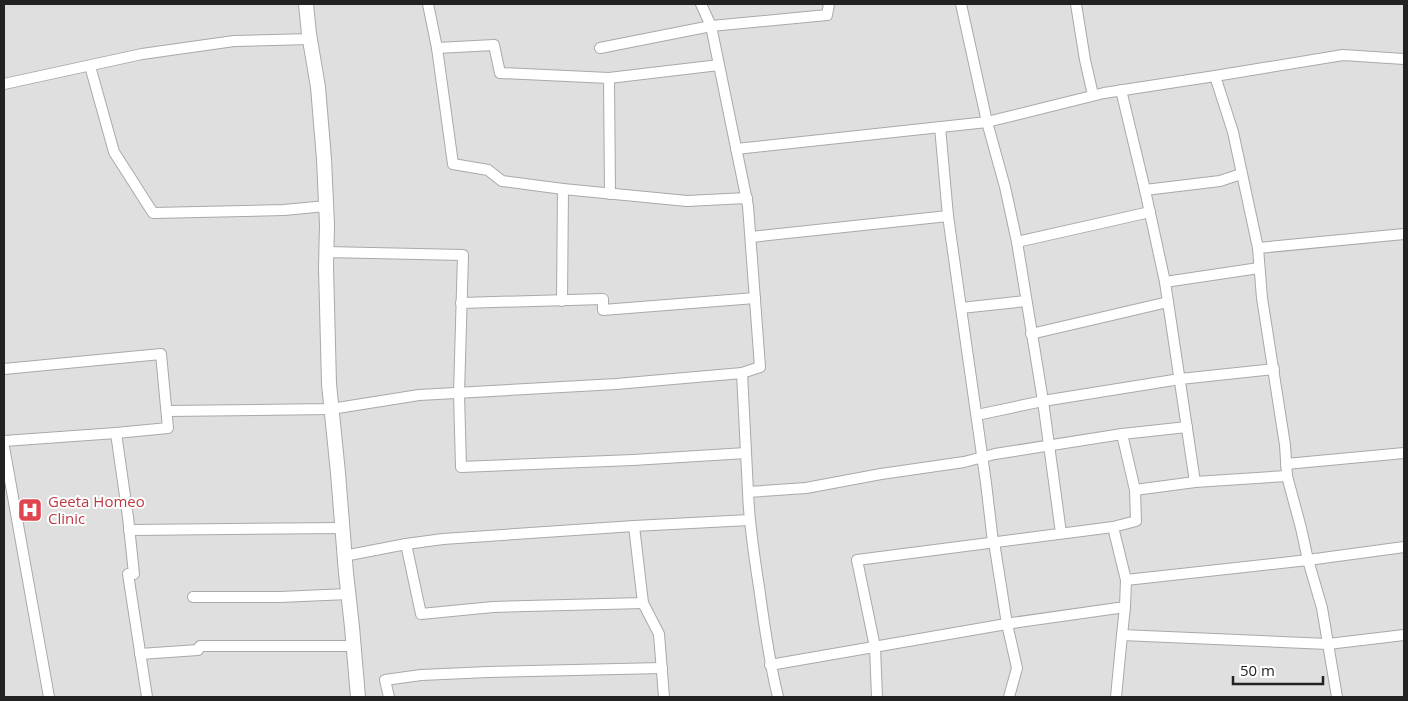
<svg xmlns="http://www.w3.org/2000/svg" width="1408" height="701" font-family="'Open Sans',sans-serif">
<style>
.residential{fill:#e0dfdf}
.building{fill:#c7bfb8}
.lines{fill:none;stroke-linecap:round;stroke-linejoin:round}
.minor-casing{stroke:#a9a9a9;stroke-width:12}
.tertiary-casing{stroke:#a9a9a9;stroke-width:16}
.minor{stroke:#fff;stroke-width:10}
.tertiary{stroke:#fff;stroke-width:14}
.labels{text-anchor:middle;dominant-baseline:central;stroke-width:4;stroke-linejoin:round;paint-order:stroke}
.health-label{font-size:15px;fill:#be3a42;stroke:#fff;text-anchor:start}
</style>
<rect width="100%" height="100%" fill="#f2efe9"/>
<rect class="residential" x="4" y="4" width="1400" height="693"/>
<path class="building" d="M41,503L42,518L19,520L18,504Z"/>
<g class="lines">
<defs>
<g id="minor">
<path d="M428,4L437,48"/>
<path d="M701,4L711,26L748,206L760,367L742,373"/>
<path d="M961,4L987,122L1005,187L1017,242L1043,401L1061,533"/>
<path d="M1076,4L1085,60L1093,95"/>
<path d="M600,48L711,26L827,15L829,4"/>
<path d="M719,65L609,78L500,73L494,45L437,48L453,164L488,170L502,181L563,189L687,201L747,198"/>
<path d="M90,66L114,152L153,213L284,210L326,206"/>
<path d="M609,78L610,194"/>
<path d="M4,84L142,54L234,41L310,39"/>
<path d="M1121,90L1145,190L1220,181L1241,174"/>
<path d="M940,127L948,216L961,308"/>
<path d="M736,149L987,122L1104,93L1215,76"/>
<path d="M751,237L948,216"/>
<path d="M1017,242L1150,212"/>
<path d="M1258,248L1404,234"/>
<path d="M326,252L463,255L459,394L461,467L633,460L746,453"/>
<path d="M1165,282L1259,268"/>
<path d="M562,301L563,189"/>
<path d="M1168,302L1195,482"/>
<path d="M461,303L603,299V310L755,298"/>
<path d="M1031,334L1168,302L1165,282L1145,190"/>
<path d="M4,369L161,354L168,428L116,433L128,517L134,574H128L147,697"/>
<path d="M167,411L331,409L419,395L616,384L742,373L748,492L806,488L881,474L964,462L995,454L1122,434L1135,490L1195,482L1287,476"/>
<path d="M977,415L1043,401L1180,379L1274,369"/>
<path d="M1122,434L1187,427"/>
<path d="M4,441L116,433"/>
<path d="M4,447L49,697"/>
<path d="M1286,464L1404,453"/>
<path d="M748,492C749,524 754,555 759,587C764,624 769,661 778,697"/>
<path d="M129,530L342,528"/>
<path d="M993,542L986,483L961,308L1026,301"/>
<path d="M994,542L1007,624L1017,668L1009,697"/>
<path d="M406,544L443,539L634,526"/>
<path d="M344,556L406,544L421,614L493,607L643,603L634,526L749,520"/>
<path d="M1126,580L1308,560L1404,547"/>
<path d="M193,597H280L348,594"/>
<path d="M643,603L659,634L664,697"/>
<path d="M1125,607L1122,635L1328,644L1404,635"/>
<path d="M140,654L198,650L200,646H354"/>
<path d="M770,665L1012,623L1125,607L1126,580L1113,527L1136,521L1135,490"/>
<path d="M389,697L385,680L421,675L488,672L662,668"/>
<path d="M877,697L875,647L857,560L1113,527"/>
<path d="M1116,697L1122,635"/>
<path d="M1337,697L1322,608L1308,560L1301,528L1287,476L1285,445L1262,298L1258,248L1233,132L1215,76L1343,55L1404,59"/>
</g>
<path id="tertiary" d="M306,4L309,34L318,87L324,159L327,225L326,267L329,384L338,473L346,573L352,627L358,697"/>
</defs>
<use href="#minor" class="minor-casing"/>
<use href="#tertiary" class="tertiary-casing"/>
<use href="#minor" class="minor"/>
<use href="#tertiary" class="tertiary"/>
</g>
<defs>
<symbol id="hospital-square" viewBox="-11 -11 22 22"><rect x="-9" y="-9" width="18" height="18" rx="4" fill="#e0444e" stroke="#fff"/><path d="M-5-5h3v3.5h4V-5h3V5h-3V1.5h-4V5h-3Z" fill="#fff"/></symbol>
</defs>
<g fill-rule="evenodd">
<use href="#hospital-square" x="16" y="496" width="28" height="28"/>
</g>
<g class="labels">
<g class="health-label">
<text x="48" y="501">Geeta Homeo<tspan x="48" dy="17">Clinic</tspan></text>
</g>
</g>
<rect width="1408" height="701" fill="none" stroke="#222222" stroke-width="10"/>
<path d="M1233 676v8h90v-8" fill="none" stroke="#222222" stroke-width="2.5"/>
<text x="1240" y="676" font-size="15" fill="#222222" stroke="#ffffff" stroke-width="4" paint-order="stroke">50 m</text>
</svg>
